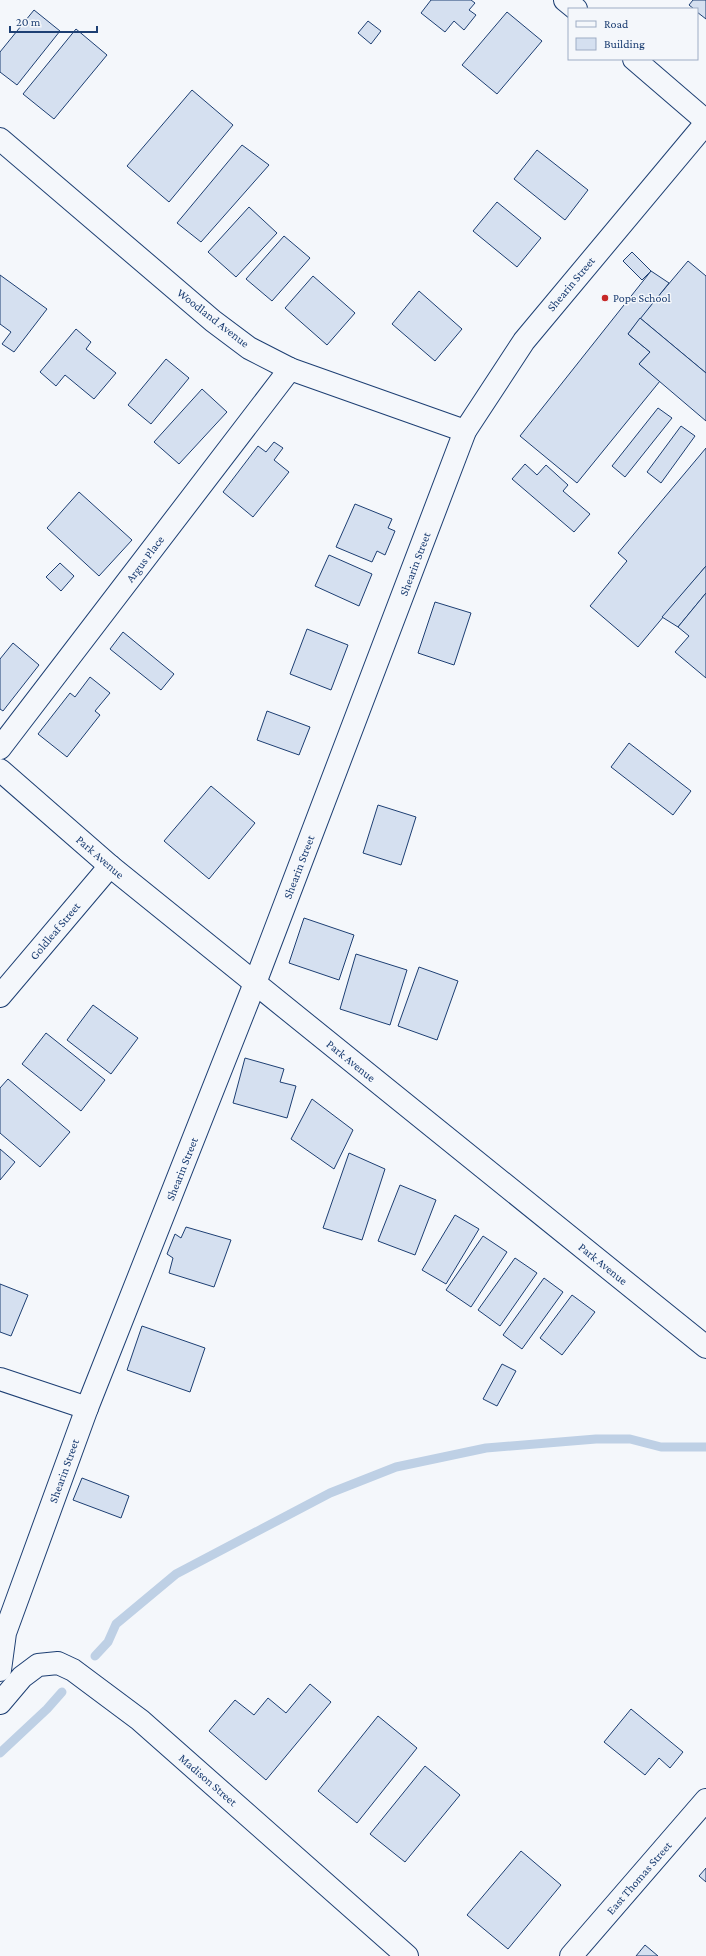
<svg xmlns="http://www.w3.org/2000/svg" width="706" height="1956" font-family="'Crimson Pro',serif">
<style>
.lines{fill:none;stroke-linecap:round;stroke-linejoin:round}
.stream{stroke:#bed0e5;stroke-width:9}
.building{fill:#d5e0f0;stroke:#1d3f73}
.minor-casing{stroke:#1d3f73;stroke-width:24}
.primary-casing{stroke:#1d3f73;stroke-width:24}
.minor{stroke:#f4f7fb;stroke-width:22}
.primary{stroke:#f4f7fb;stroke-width:22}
.poi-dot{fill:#c62828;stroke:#f4f7fb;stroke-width:1.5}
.labels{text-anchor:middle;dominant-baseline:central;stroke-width:3;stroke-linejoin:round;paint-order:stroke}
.street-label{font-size:12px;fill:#1d3f73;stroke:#f4f7fb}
.poi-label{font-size:12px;fill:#1d3f73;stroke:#f4f7fb;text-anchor:start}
</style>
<rect width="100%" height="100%" fill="#f4f7fb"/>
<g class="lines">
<g class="stream">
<path d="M95,1656L108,1642L116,1624L176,1574L330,1493L396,1467L486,1448L596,1439H630L661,1447H706"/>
<path d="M0,1753L47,1709L62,1692"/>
</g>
</g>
<g class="building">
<path d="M431,0H471L475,3L469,10L476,15L464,30L454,21L445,32L421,13Z"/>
<path d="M693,0H706V19L697,12V9H694L689,5Z"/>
<path d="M34,10L60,31L17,85L0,72V52Z"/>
<path d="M507,12L542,41L497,94L462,65Z"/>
<path d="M368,21L381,31L371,44L358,33Z"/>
<path d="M76,29L107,55L54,119L23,94Z"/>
<path d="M192,90L233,125L169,202L127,166Z"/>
<path d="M242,145L269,165L201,242L177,223Z"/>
<path d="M537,150L588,190L565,220L514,179Z"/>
<path d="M497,202L541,238L517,267L473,231Z"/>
<path d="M249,207L277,233L236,277L208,252Z"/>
<path d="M284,236L310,258L272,301L246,279Z"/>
<path d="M632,252L651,271L642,280L623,261Z"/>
<path d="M688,261L706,276V373L640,318Z"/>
<path d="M651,271L669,283L628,334L650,352L639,364L660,381L577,483L520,436Z"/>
<path d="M0,275L47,309L14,352L2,344L11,332L0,324Z"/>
<path d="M313,276L355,313L327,345L285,308Z"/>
<path d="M419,291L462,329L435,361L392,324Z"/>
<path d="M640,318L706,373V421L639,364L650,352L628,334Z"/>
<path d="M76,329L91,342L86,349L116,373L94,399L65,375L56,386L40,372Z"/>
<path d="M166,359L189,378L151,424L128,405Z"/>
<path d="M202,389L227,412L179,464L154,442Z"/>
<path d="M658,408L672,418L625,477L612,466Z"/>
<path d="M681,426L695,436L661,483L647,472Z"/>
<path d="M274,442L283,448L274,460L289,472L253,517L223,492L258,446L266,452Z"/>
<path d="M706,448V566L638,647L590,606L627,561L618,553Z"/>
<path d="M525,464L537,475L546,465L568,485L563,491L590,514L574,532L512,479Z"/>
<path d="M79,492L132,540L99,576L47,528Z"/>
<path d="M355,504L392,519L388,528L395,531L385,555L377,551L372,562L336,547Z"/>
<path d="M329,555L372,574L359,606L315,586Z"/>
<path d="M60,563L74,576L61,591L46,577Z"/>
<path d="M706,566V593L678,627L662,617Z"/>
<path d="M706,593V678L675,652L689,636L678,627Z"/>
<path d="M435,602L471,613L454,665L418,653Z"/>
<path d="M307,629L348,645L331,690L290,674Z"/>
<path d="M123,632L174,674L161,690L110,649Z"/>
<path d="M13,643L39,665L3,711L0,709V659Z"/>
<path d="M90,677L110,693L95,711L100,715L67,757L38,734L70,693L75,697Z"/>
<path d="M267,711L310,727L299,755L257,740Z"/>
<path d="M629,743L691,791L673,815L611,767Z"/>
<path d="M211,786L255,823L209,879L164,841Z"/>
<path d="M378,805L416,817L401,865L363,853Z"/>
<path d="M304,918L354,935L339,980L289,963Z"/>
<path d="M356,954L407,970L390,1025L340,1009Z"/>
<path d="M419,967L458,981L437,1040L398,1026Z"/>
<path d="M93,1005L138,1038L111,1074L67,1040Z"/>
<path d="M46,1033L105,1080L81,1111L22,1064Z"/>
<path d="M245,1058L284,1069L280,1082L296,1086L287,1118L233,1103Z"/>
<path d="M8,1079L70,1132L40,1167L0,1133V1088Z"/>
<path d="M312,1099L353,1130L334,1169L291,1139Z"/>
<path d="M0,1149L15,1162L0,1180Z"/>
<path d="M349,1153L385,1169L362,1240L323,1228Z"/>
<path d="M400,1185L436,1200L415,1255L378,1241Z"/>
<path d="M455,1215L479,1229L446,1284L422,1270Z"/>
<path d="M186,1227L231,1240L214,1287L169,1273L173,1258L167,1254L175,1234L181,1238Z"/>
<path d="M483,1236L507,1252L471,1307L446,1290Z"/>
<path d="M515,1258L537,1273L500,1326L478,1310Z"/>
<path d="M544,1278L563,1292L522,1349L503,1335Z"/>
<path d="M0,1284L28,1295L11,1336L0,1332Z"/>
<path d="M572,1295L595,1312L562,1355L540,1338Z"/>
<path d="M142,1326L205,1348L190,1392L127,1370Z"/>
<path d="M502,1364L516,1371L497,1406L483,1399Z"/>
<path d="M82,1478L129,1496L121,1518L73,1500Z"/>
<path d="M310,1684L331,1702L266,1780L209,1731L235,1700L254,1715L268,1698L286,1713Z"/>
<path d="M631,1709L683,1752L670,1768L659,1758L645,1775L604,1742Z"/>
<path d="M378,1716L417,1748L357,1823L318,1791Z"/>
<path d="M425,1766L460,1795L405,1862L370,1834Z"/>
<path d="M521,1851L561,1885L508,1949L467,1915Z"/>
<path d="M706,1868V1882L699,1876Z"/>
<path d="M645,1945L658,1956H636Z"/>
</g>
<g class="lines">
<defs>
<g id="minor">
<path d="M565,0L576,9"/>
<path d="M634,59L706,121"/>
<path d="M0,139L213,321L249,348L290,369L465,431"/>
<path d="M0,748L290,369"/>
<path d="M0,770L110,866L706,1347"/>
<path d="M0,996L110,866"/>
<path d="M0,1379L87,1408"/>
<path d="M0,1670L5,1633L87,1408L255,983L465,431L524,341L706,123"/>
<path d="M0,1703L22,1677L38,1665L58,1663L73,1670L140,1720L407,1956"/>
</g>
<path id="primary" d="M571,1956L706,1800"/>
</defs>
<use href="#minor" class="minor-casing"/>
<use href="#primary" class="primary-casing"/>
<use href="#minor" class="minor"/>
<use href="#primary" class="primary"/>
</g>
<circle class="poi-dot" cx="605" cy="298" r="4"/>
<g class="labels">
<g class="street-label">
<text transform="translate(571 284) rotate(-50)">Shearin Street</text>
<text transform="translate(213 318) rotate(38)">Woodland Avenue</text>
<text transform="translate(145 559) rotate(-53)">Argus Place</text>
<text transform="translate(415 564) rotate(-69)">Shearin Street</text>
<text transform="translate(100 857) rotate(41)">Park Avenue</text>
<text transform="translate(299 867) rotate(-69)">Shearin Street</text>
<text transform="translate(55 931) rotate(-50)">Goldleaf Street</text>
<text transform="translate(351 1061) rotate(39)">Park Avenue</text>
<text transform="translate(182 1169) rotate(-68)">Shearin Street</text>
<text transform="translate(603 1264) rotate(39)">Park Avenue</text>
<text transform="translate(64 1471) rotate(-70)">Shearin Street</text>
<text transform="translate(208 1780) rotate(41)">Madison Street</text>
<text transform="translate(639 1878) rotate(-49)">East Thomas Street</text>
</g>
<g class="poi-label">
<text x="613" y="298">Pope School</text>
</g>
</g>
<rect x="568" y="8" width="130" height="52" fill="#f4f7fb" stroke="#9eadc5"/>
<rect x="576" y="21" width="20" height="6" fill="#f4f7fb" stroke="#9eadc5"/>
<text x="604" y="28" font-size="12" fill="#1d3f73">Road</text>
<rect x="576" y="38" width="20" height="12" fill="#d5e0f0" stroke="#9eadc5"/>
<text x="604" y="48" font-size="12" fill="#1d3f73">Building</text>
<path d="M10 26v6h87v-6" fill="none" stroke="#1d3f73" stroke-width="2"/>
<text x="16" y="26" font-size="12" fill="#1d3f73" stroke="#f4f7fb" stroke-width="3" paint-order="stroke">20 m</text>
</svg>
